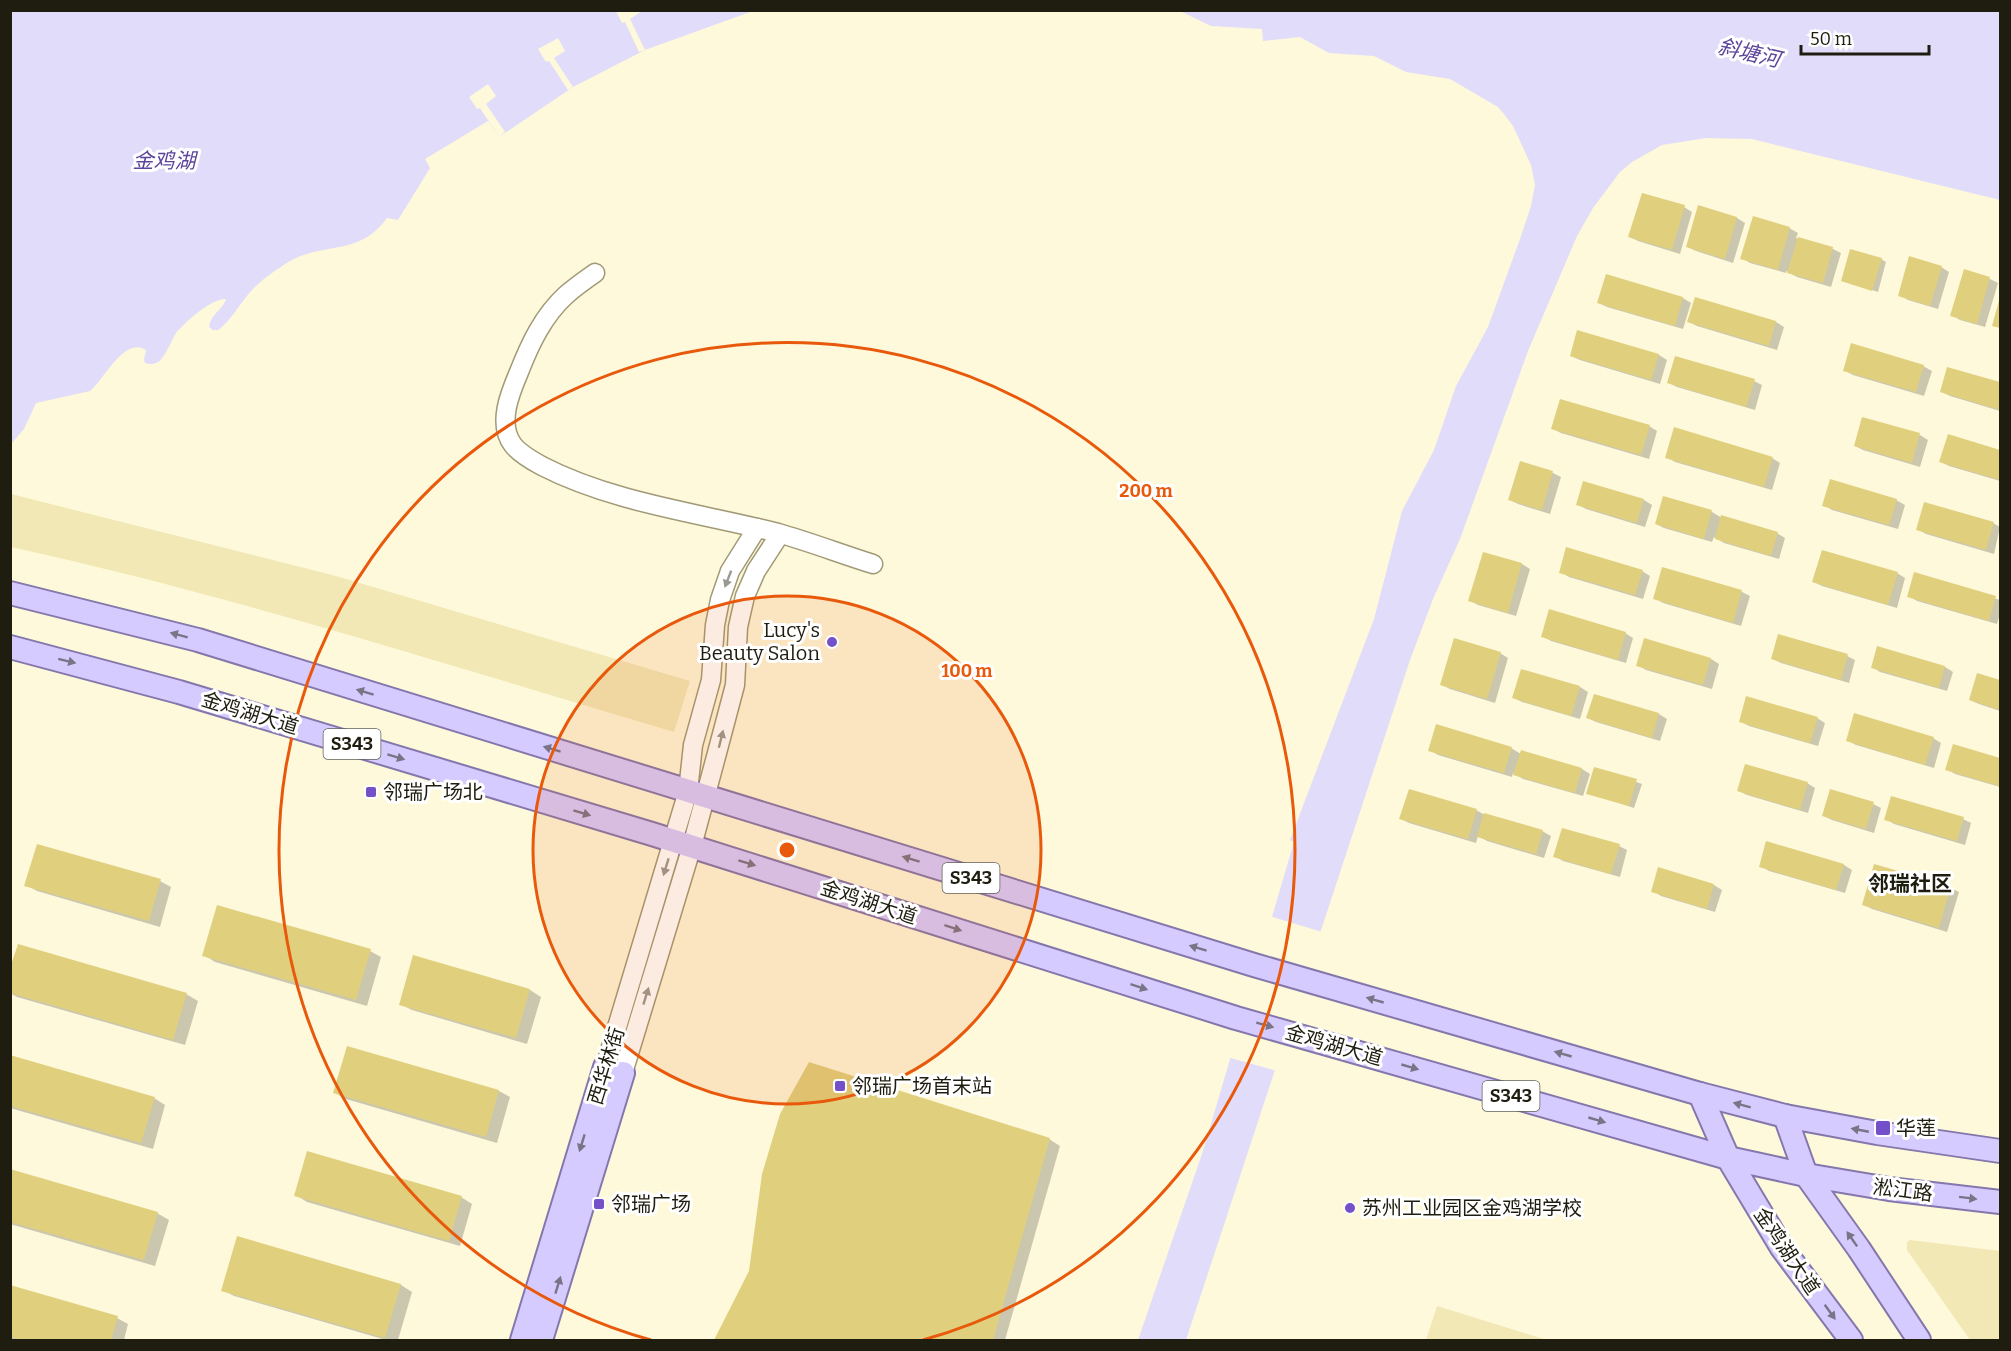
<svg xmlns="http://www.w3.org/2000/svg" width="2011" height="1351" font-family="Bitter,'Noto Sans SC',serif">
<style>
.green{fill:#f2e8b5}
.water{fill:#e1dcfa}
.pier{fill:#fef9db}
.shadow{fill:#0003}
.building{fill:#e0d07e}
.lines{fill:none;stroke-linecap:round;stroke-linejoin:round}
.minor-casing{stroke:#a19a77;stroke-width:21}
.major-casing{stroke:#8477ab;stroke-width:26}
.minor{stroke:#fff;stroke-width:18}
.major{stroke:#d6cbff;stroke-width:22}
.oneway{fill:#9a9993}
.oneway2{fill:#7a7487}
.ring{fill:none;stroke:#e8590c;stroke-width:3}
.poi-dot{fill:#7450c9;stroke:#fff;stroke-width:2}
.labels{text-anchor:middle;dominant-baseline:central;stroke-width:6;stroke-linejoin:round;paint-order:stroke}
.shield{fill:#fff;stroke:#626157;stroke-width:1.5}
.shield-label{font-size:18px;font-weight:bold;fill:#1f1d0f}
.poi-label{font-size:20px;fill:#1f1d0f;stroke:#fff;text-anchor:start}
.street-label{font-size:20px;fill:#1f1d0f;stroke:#fff}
.water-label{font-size:21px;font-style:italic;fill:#5c459a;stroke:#fff}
.neighbourhood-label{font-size:21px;font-weight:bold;fill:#1f1d0f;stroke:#fff}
.centre{fill:#e8590c;stroke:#fff;stroke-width:3}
.ring-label{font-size:18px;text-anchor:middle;font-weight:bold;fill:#e8590c;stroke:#fff;stroke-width:6;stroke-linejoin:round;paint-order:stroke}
</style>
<rect width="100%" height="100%" fill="#fef9db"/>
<g class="green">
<path d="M11,494L336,576L690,681L674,732C454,667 235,596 11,547Z"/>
<path d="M1910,1240L2000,1251V1340H1970L1907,1250V1242Z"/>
<path d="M1437,1306L1547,1340H1426Z"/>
</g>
<g class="water">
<path d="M11,11H753L645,50L573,87L499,137L488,121L425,159L430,168L398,220L387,218C360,256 326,242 292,260C278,268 262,279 251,291C240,303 231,321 218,330H213L209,327C211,313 222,311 226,299C212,298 185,322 176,333C171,341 168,351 162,358C158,364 152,365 145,363L144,360L146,350C124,336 104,380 90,391L36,403L24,429L11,444Z"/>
<path d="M1180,11H2000V200L1752,139L1706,138L1662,145L1632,162L1620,172L1593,208L1577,236L1528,351L1460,539L1433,599L1410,660L1186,1340H1138L1203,1151L1294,842L1290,840L1374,619L1402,511L1434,450L1456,386L1488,327L1520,239L1531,206L1535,185L1531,165L1513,126L1504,114L1498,107L1450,79L1406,72L1374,56L1329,53L1300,37L1263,41L1262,29L1211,26Z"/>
</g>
<g class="pier">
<path d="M616,11H642L630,19L645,50L639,52L625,22L622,23Z"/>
<path d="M558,38L565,51L554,58L573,87L568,90L549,61L546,62L538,49Z"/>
<path d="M488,84L496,96L486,104L505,132L499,137L480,108L477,109L469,97Z"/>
<path d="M1269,916L1322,932L1277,1071L1227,1057Z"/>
</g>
<g class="shadow">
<path d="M1684,207L1692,212L1680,254L1638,241L1630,237Z"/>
<path d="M1699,207L1737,218L1745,223L1733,263L1696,251L1688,247Z"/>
<path d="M1789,228L1798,233L1796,238L1833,249L1841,253L1831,287L1797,277L1786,271V273L1750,263L1742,258Z"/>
<path d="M1881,259L1886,262L1878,292L1843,281Z"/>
<path d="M1941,267L1949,272L1938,309L1908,300L1899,295Z"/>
<path d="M1965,271L1990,279L1998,283L1985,327L1960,320L1952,315Z"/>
<path d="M1607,276L1683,298L1691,303L1683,329L1607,307L1599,303Z"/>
<path d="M1689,322H1776L1784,327L1777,350L1697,326Z"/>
<path d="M1659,355L1667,360L1660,384L1580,360L1571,356Z"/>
<path d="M1923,366L1932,371L1924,396L1853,375L1844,370Z"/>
<path d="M1948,369L2000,384V411L1950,396L1942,392Z"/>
<path d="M1754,381L1762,385L1755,410L1677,387L1669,383Z"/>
<path d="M1863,418L1920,435L1928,440L1920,467L1863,450L1855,446Z"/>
<path d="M1649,426L1657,431L1649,459L1561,433L1553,429Z"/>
<path d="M1949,436L2000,451V481L1949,466L1941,462Z"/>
<path d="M1667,457L1772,458L1780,463L1772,490L1675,462Z"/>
<path d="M1521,463L1553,473L1561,477L1550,514L1518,504L1510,500Z"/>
<path d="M1664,498L1712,512L1722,518L1777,533L1785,538L1779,559L1724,543L1714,537L1712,542L1664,528L1656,524Z"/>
<path d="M1644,500L1652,505L1645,527L1586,509L1577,504Z"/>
<path d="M1896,500L1905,505L1898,529L1832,510L1824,505Z"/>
<path d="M1993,523L2000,527L1994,554L1926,534L1918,529Z"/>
<path d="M1484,553L1522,564L1530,569L1516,616L1478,605L1470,600Z"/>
<path d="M1663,569L1742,592L1750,596L1741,626L1663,603L1655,598Z"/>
<path d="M1642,571L1650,576L1643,599L1569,577L1561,572Z"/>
<path d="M1897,573L1905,578L1897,608L1822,586L1814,582Z"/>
<path d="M1915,574L2000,600V614L1997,624L1917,601L1909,596Z"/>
<path d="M1625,633L1633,638L1626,663L1551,641L1542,636Z"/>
<path d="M1645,640L1711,659L1719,664L1712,689L1646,670L1638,665Z"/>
<path d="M1500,653L1508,658L1495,703L1450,689L1442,685Z"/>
<path d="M1847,656L1855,660L1849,683L1781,663L1773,659Z"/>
<path d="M1872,667H1945L1953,672L1947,691L1880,672Z"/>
<path d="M1978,675L2000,681V711L1979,704L1970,700Z"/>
<path d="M1580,687L1588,692L1580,719L1522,702L1514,698Z"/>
<path d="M1595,695L1659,714L1667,719L1660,741L1596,722L1588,718Z"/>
<path d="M1817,718L1825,723L1818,746L1749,726L1740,721Z"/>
<path d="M1933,738L1941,743L1934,768L1856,745L1847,740Z"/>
<path d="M1954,746L2000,759V787L1955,774L1947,769Z"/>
<path d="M1511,748L1521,754L1582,769L1590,774L1583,796L1523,779L1513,773L1512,777L1438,755L1430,750Z"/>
<path d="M1595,768L1642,784L1634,808L1588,793Z"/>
<path d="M1807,783L1815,788L1808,813L1747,795L1739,791Z"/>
<path d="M1873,804L1881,808L1874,833L1832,820L1824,816Z"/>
<path d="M1476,810L1485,815L1542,831L1551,836L1544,858L1487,841L1478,836L1476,843L1409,823L1401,819Z"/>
<path d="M1886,819H1963L1971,823L1965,845L1894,824Z"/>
<path d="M1619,846L1627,850L1620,877L1563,861L1555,856Z"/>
<path d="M1844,865L1852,870L1845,893L1769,871L1761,866Z"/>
<path d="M1875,865L1951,888L1959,892L1947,932L1872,909L1864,905Z"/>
<path d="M1659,869L1714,885L1722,890L1715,912L1661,896L1653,891Z"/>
<path d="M160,881L171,887L160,927L37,891L26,885Z"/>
<path d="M370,951L381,957L367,1006L215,962L204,955Z"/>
<path d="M414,957L530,990L541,997L527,1044L412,1010L400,1004Z"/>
<path d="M10,993L186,994L198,1001L185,1045L17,997Z"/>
<path d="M348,1047L499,1091L510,1097L497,1143L346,1099L335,1093Z"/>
<path d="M10,1056L154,1098L165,1105L153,1149L10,1108Z"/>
<path d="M1049,1139L1060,1146L1005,1340H715L750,1271Z"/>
<path d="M10,1171L157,1213L169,1220L155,1266L10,1224Z"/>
<path d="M296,1195L461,1197L472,1204L460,1246L307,1202Z"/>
<path d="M238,1238L401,1285L412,1292L398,1340H386L234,1296L223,1290Z"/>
<path d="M10,1287L117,1318L128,1324L124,1340H17L10,1339Z"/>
</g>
<g class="building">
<path d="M1642,193L1685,205L1672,250L1628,237Z"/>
<path d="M1698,205L1737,217L1725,259L1686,247Z"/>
<path d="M1753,216L1790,227L1778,270L1740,259Z"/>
<path d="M1798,237L1833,247L1823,283L1787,273Z"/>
<path d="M1850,249L1882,258L1872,291L1841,281Z"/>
<path d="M1909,256L1942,266L1930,306L1898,296Z"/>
<path d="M1964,269L1990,277L1977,324L1950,316Z"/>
<path d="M1606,274L1683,297L1675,326L1597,303Z"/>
<path d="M1695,297L1776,321L1769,346L1687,322Z"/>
<path d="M2000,297V328L1992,326Z"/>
<path d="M1577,330L1659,354L1651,380L1570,356Z"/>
<path d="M1851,343L1924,365L1916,392L1843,371Z"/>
<path d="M1675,356L1755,379L1746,407L1667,383Z"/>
<path d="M1947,367L2000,382V410L1940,392Z"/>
<path d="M1560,399L1650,425L1641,455L1551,429Z"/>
<path d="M1862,417L1920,433L1912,463L1854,446Z"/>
<path d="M1674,427L1773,457L1764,487L1665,458Z"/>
<path d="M1948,434L2000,450V480L1939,462Z"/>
<path d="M1520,461L1553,471L1542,510L1508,500Z"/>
<path d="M1830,479L1897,499L1889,525L1822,506Z"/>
<path d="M1583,481L1644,499L1637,523L1576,505Z"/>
<path d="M1663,496L1712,510L1704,539L1655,524Z"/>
<path d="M1924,502L1994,522L1986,550L1916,530Z"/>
<path d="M1721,515L1778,532L1771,556L1715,539Z"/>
<path d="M1566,547L1643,570L1635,595L1559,573Z"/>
<path d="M1822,550L1898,572L1888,605L1812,582Z"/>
<path d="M1483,552L1522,563L1508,613L1468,601Z"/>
<path d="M1662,567L1742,590L1733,623L1653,599Z"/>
<path d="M1914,572L1996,596L1989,621L1907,597Z"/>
<path d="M1549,609L1626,632L1618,660L1541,637Z"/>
<path d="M1778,634L1848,654L1841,680L1771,659Z"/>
<path d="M1454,638L1501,652L1487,699L1440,685Z"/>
<path d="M1644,638L1711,658L1703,685L1636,666Z"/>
<path d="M1877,646L1945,666L1939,688L1871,668Z"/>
<path d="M1521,669L1580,686L1571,716L1512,698Z"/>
<path d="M1977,673L2000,680V710L1969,700Z"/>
<path d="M1594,694L1659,713L1652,738L1586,718Z"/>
<path d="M1746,696L1818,717L1810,743L1739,722Z"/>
<path d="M1854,713L1934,737L1925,765L1846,741Z"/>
<path d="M1436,724L1512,747L1504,773L1428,751Z"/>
<path d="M1953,744L2000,758L1999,786L1945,770Z"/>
<path d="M1521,750L1582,768L1575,793L1513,775Z"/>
<path d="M1745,764L1808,782L1800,810L1737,791Z"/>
<path d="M1594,767L1637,779L1629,806L1586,794Z"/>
<path d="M1409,789L1477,809L1468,839L1399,819Z"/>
<path d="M1830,789L1874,802L1866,829L1822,816Z"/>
<path d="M1891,796L1964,817L1957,841L1884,820Z"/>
<path d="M1484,813L1543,830L1536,854L1477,837Z"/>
<path d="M1562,828L1620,844L1611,874L1553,857Z"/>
<path d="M1766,841L1844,864L1836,890L1759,867Z"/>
<path d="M37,844L161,879L149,921L24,886Z"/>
<path d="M1874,864L1951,886L1939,928L1862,905Z"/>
<path d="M1658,867L1714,884L1707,909L1651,892Z"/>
<path d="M217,905L371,949L356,1000L202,956Z"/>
<path d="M18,944L187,993L173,1040L10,993V968Z"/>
<path d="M413,955L530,989L516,1038L399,1005Z"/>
<path d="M347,1046L499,1090L486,1137L333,1093Z"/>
<path d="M10,1055L155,1097L141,1143L10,1106Z"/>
<path d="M809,1062L1050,1138L993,1340H714L749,1271L762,1174L780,1114Z"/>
<path d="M307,1151L462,1196L449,1241L294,1196Z"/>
<path d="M10,1169L158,1212L144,1260L10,1222Z"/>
<path d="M237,1236L401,1284L385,1338L221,1291Z"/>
<path d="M10,1285L118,1316L111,1340H24L10,1337Z"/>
</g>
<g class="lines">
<defs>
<g id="minor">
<path d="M595,273C585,280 575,287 566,295C543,316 530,344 519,372C510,393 497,424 513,445C520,454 533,461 542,466C614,503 700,513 778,533C810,542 841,554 873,564"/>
<path d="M605,1067L688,791L693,745L711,680L715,625L720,600L730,571L757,528"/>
<path d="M623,1073L692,846L717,753L735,685L738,627L745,596L756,571L780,534"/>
</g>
<g id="major">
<path d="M10,593L198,640L1254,965L1700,1094L1785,1116L1877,1133L2000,1151"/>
<path d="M10,647L179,692L652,834L1236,1018L1728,1158L1806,1175L1889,1189L2000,1202"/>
<path d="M1700,1094L1728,1158L1782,1248L1851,1340"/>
<path d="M1785,1116L1806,1175L1859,1249L1919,1340"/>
<path d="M522,1340L605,1067"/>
<path d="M541,1340L623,1073"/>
</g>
</defs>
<use href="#minor" class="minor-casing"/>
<use href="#major" class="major-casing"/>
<use href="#minor" class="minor"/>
<use href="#major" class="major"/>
</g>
<defs><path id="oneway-solid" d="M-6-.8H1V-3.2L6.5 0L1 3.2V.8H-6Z" transform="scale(1.5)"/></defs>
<g class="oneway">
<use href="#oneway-solid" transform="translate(728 579) rotate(111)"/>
<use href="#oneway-solid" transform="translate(721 739) rotate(-76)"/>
<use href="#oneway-solid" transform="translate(666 867) rotate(107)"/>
<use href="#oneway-solid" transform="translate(646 996) rotate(-73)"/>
</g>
<g class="oneway2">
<use href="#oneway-solid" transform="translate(179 635) rotate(-165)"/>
<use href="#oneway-solid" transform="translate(67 661) rotate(14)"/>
<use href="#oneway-solid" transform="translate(365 692) rotate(-163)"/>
<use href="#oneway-solid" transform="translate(552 749) rotate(-163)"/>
<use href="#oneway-solid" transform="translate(396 757) rotate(17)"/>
<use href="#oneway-solid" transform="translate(582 813) rotate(17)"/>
<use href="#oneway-solid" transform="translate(911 859) rotate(-163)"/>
<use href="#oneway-solid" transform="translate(747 863) rotate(17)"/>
<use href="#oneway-solid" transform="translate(953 928) rotate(18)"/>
<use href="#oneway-solid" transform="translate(1198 948) rotate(-163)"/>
<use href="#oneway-solid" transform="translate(1139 987) rotate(18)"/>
<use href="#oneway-solid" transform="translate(1375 1000) rotate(-164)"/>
<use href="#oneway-solid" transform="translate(1265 1025) rotate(15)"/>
<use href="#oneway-solid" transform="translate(1563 1054) rotate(-164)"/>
<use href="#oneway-solid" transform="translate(1410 1067) rotate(16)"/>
<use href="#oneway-solid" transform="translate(1742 1105) rotate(-165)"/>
<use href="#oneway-solid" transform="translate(1597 1120) rotate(16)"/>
<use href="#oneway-solid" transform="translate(1860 1130) rotate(-169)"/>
<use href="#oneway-solid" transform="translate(582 1143) rotate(107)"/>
<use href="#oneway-solid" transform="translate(1968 1198) rotate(7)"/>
<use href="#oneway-solid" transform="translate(1852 1239) rotate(-125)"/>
<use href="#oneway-solid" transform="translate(558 1285) rotate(-73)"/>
<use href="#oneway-solid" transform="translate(1830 1312) rotate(54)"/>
</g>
<circle cx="787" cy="850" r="254" fill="#e8590c" fill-opacity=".12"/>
<g class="ring">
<circle cx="787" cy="850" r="254"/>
<path d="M651 1340A508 508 0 1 1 923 1340"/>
</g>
<g class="poi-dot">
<circle cx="832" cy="642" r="6"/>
<rect x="365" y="786" width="12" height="12" rx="3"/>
<rect x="834" y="1080" width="12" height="12" rx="3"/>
<rect x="1875" y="1120" width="16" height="16" rx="3"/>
<rect x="593" y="1198" width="12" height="12" rx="3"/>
<circle cx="1350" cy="1208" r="6"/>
</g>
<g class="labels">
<g class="shield">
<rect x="323.5" y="729" width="57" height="30" rx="4.5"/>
<rect x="942.5" y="863" width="57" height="30" rx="4.5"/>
<rect x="1482.5" y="1081" width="57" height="30" rx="4.5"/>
</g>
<g class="shield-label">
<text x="352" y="744">S343</text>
<text x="971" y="878">S343</text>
<text x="1511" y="1096">S343</text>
</g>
<g class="poi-label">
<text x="820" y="630" text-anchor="end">Lucy's<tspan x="820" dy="23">Beauty Salon</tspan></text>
<text x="383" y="792">邻瑞广场北</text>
<text x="852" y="1086">邻瑞广场首末站</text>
<text x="1896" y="1128">华莲</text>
<text x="611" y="1204">邻瑞广场</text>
<text x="1362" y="1208">苏州工业园区金鸡湖学校</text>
</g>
<g class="street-label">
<text transform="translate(250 713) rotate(17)">金鸡湖大道</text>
<text transform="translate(869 902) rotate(18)">金鸡湖大道</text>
<text transform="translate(1334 1045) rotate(16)">金鸡湖大道</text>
<text transform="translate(606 1066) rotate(-73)">西华林街</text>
<text transform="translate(1903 1190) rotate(7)">淞江路</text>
<text transform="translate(1787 1251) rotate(56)">金鸡湖大道</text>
</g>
<g class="water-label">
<text transform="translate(1749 53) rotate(13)">斜塘河</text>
<text x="164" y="161">金鸡湖</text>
</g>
<g class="neighbourhood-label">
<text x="1910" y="884">邻瑞社区</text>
</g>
</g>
<circle cx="787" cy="850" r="9" class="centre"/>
<g class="ring-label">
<text x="1146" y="497">200 m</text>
<text x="967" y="677">100 m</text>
</g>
<rect width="2011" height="1351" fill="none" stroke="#1f1d0f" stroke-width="24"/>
<path d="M1801 45v9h128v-9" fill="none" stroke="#1f1d0f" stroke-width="3"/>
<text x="1810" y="45" font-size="18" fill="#1f1d0f" stroke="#ffffff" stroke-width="4.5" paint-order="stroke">50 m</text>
</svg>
